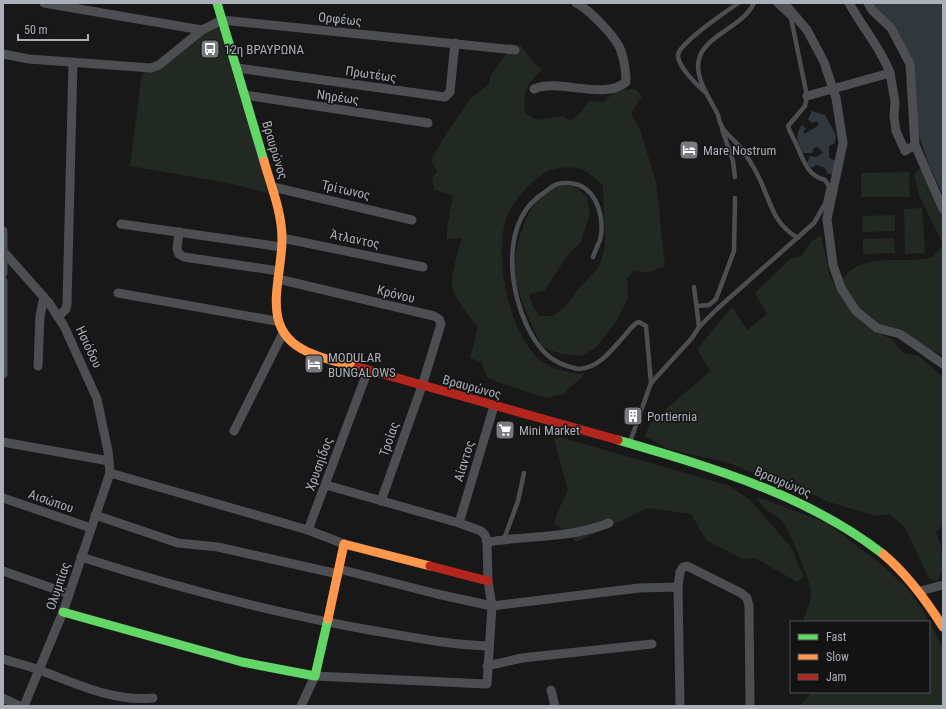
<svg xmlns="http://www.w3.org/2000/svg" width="946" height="709" font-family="'Roboto Condensed',sans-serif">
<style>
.green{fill:#222923}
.water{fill:#31383d}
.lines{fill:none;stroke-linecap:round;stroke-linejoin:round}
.lane{stroke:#4d4e51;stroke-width:4.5}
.street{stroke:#4d4e51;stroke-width:9}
.fast{stroke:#63d668;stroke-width:9}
.slow{stroke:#ff974d;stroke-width:9}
.jam{stroke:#b3261e;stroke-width:9}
.labels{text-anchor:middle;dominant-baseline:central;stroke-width:3;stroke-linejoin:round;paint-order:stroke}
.street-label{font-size:13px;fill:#abafb8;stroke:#131314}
.poi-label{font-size:13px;fill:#abafb8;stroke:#131314;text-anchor:start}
</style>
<rect width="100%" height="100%" fill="#181819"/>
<g class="green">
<path d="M222,20L275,195L228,183L130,166L142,74Z"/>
<path d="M508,43L521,46L532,61L542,70C526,84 523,91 525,113L537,120L563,116L570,121L579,114L590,101L603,102L616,91L635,89L642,96L631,113L640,130L656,182L665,266L649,273L634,271L627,278L628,299L615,323L596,347L581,356L562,354L543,348C534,331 514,288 514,269C514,244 532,185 563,186C567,186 572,186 575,187C579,189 583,194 587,197L590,215L580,243L569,253L545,290L529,294L532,304L539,316H553L567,305L576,292L599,267L605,247L603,185C595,178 587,170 577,168C571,167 556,167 550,170C532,179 513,200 506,219C494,257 508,323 533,353C546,369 566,372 585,374L563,394L546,398L497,382L487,377L481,362L470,358L478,327C470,318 453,296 452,284C451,274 459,248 462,238L447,239V228L453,196L434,189L432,178L437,171L431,160L446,134L471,98L489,84L491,74L505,56Z"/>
<path d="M921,168L943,201V356L879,326L859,311L842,281C855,257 888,260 912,260C919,259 926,260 933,256C937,253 940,248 943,244L919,195L914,174Z"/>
<path d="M909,172L910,197H861V173Z"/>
<path d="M922,208L925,253L905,254L904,209Z"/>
<path d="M895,215V231L862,232L863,216Z"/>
<path d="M821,235L830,277L844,301L858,318L881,334L893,340L903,353L919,356L943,377V524L936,533L941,546L942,572L937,581L929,578L904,526L889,514L876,516L826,501L801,488L768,479L729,463L668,449L645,436L650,423L710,371L697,349L732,307L747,330L767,314L755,293L790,259L801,256L811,242Z"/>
<path d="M894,238L895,253L863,254V239Z"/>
<path d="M560,437L730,486L750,500L791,547L804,577L797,582L755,558L743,559L706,540L691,514L648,508L576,542L566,531L554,524L558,511L568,490L554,439Z"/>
<path d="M757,497L827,523L882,565L909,590L923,610L943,648V706H799L812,692H929V622L803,621C806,612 811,602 811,592C811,583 790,532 784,524C777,513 760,510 757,497Z"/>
</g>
<g class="water">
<path d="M869,3H943V195L929,165L916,127L912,61Z"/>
<path d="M812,111L825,115L836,135L835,143L829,146V157L833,160L837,159L836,170L832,174H828L825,168L816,165L811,168L807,163L810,156L816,157L823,153L818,147L814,148L812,153H803C798,142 794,135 802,125L806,129L803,132L804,134L819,125L817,121L812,123L808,119Z"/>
</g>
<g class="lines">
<g class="lane">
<path d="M754,3C743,27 705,35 699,59C694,78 710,98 718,115C719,119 720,124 722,127C726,134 735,141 740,147C746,154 751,163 755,170C770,196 770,222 798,238"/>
<path d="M705,92C698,86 677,66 678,55C680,42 726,12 738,3"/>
<path d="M722,129L733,161L735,177"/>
<path d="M593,257C595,251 598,245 600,240C605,220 598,193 579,185C573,183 563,182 558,184C553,185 549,189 545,192C500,220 508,289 529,330C538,347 548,360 567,366C571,367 575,369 579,369C600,368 613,348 626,334C630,329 633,324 639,322L646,326L651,383"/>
<path d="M694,287L699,327"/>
<path d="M697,306L709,305L716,299L734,251L735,198"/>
<path d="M630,442L651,383L692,338L699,327L717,309L814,223L825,204L829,186L825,180C807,175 804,161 797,146C794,138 790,134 788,126L805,106L807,96L791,18L775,3"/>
<path d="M504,539L518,501L524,473"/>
</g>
<g class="street">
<path d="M44,3L202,30"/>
<path d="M784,3L807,30L824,62L836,98L843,143L827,219L833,265L841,288L856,311L877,328L900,334L943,364"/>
<path d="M868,3L872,10L891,28L910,64L915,145"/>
<path d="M3,54L29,59L151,68L159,65L202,30L222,20L515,50"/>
<path d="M237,68L445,97L450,92L455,43"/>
<path d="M890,73L895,102L894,116L896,131L905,151L915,145L943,209"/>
<path d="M534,89C560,78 604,101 626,82C626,72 624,60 621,51C617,38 588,8 576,3"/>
<path d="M245,95L428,123"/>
<path d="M807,96L890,73C881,48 862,27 849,3"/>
<path d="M273,187L412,220"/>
<path d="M121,224L282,247"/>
<path d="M3,231V273"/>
<path d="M179,232L177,249L179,254L184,257L279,271"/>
<path d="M282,238L423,267"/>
<path d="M3,251L49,303L64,326L97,399L108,451L110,473L63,612L24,706"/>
<path d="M278,279L434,316L439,319L441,324L422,386L381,501"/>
<path d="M3,281V374"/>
<path d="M118,293L276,321"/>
<path d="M58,317L66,309L67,304L73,62"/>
<path d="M38,366L40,316L44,297"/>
<path d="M234,431L282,335"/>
<path d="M3,442L109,461"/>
<path d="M110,473L308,530"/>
<path d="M3,498L91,528"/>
<path d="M95,515L178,543L218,547L338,574"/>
<path d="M459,523L494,406"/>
<path d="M487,542C530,535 568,539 609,523"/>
<path d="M344,544L308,530L368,370"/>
<path d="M81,557C178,588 275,613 375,631C413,637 450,645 489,646"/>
<path d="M339,569L437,594L492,606L639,588L678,587L680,706"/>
<path d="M3,571L69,594"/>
<path d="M678,587L680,572L683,567L687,566L741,593L747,598L749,606L750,706"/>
<path d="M920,591L943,585"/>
<path d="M3,659C16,663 29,666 42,671C77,684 114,702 153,698"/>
<path d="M487,666L522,658L652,644"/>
<path d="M551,690L555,706"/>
<path d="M3,698L20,706"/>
<path d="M301,706L315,676L487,684L492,606L488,581L487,542L485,535L481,531L459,523L326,485"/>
</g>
<g class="fast">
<path d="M217,3L264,161"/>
<path d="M618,440C710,467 806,494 883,554"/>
<path d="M63,612L242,662L315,676L328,619"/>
</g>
<g class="slow">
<path d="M264,161C271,186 282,212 282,239C282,281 258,330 308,352C323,359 341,363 358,367"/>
<path d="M883,554C908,575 926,600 943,627"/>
<path d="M328,619L344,544L430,566"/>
</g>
<g class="jam">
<path d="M358,367L618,440"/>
<path d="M430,566L488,581"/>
</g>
</g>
<defs>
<symbol id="bus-square" viewBox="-11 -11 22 22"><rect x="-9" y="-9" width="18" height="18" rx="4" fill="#787a80" stroke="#131314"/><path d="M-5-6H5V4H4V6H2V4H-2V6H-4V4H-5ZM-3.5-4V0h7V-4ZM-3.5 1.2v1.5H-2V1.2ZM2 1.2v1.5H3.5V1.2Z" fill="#fff"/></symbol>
<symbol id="hotel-square" viewBox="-11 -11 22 22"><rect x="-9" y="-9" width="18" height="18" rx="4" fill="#787a80" stroke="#131314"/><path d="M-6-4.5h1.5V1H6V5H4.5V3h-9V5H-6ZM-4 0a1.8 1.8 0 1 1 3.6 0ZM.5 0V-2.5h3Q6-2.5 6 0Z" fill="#fff"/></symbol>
<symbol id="building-square" viewBox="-11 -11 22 22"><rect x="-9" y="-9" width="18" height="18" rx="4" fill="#787a80" stroke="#131314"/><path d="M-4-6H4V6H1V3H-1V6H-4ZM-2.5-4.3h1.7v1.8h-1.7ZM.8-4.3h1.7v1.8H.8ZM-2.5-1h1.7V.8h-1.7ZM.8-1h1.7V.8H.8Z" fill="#fff"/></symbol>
<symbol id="supermarket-square" viewBox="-11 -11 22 22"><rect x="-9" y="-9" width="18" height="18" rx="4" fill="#787a80" stroke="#131314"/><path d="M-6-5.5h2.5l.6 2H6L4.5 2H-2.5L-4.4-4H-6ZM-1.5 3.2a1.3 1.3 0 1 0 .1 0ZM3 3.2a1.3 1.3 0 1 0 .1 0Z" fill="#fff"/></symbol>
</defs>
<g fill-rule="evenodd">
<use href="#bus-square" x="199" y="38" width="22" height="22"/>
<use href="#hotel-square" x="678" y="139" width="22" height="22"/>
<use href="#hotel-square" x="303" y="353" width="22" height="22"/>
<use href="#building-square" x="622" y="405" width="22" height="22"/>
<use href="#supermarket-square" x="494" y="419" width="22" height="22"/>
</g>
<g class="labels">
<g class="street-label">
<text transform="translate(340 19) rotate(6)">Ορφέως</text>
<text transform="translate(371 74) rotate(8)">Πρωτέως</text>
<text transform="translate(338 97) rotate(8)">Νηρέως</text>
<text transform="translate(275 150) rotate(73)">Βραυρώνος</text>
<text transform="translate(346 190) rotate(13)">Τρίτωνος</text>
<text transform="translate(355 239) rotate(12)">Άτλαντος</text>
<text transform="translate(396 294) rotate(14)">Κρόνου</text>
<text transform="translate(89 347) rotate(65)">Ησιόδου</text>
<text transform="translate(472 387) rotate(15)">Βραυρώνος</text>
<text transform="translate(389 439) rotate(-71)">Τροίας</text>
<text transform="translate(464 461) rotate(-73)">Αίαντος</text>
<text transform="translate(319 464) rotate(-70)">Χρυσηίδος</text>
<text transform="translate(783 482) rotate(23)">Βραυρώνος</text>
<text transform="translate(51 501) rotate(19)">Αισώπου</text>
<text transform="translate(58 586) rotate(-71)">Ολυμπίας</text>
</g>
<g class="poi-label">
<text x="224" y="49">12η ΒΡΑΥΡΩΝΑ</text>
<text x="703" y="150">Mare Nostrum</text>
<text x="328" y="357">MODULAR<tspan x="328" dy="15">BUNGALOWS</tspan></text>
<text x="647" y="416">Portiernia</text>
<text x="519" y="430">Mini Market</text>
</g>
</g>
<rect width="946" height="709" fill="none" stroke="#abafb8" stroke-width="8"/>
<rect x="790" y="621" width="140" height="72" fill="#131314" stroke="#505156"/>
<rect x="798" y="634" width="20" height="6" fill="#63d668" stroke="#505156"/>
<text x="826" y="641" font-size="12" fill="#abafb8">Fast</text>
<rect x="798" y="654" width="20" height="6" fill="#ff974d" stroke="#505156"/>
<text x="826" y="661" font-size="12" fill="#abafb8">Slow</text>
<rect x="798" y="674" width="20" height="6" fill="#b3261e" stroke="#505156"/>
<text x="826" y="681" font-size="12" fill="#abafb8">Jam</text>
<path d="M18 34v6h70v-6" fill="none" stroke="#abafb8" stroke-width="2"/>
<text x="24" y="34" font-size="12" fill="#abafb8" stroke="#131314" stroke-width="3" paint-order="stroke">50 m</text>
</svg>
